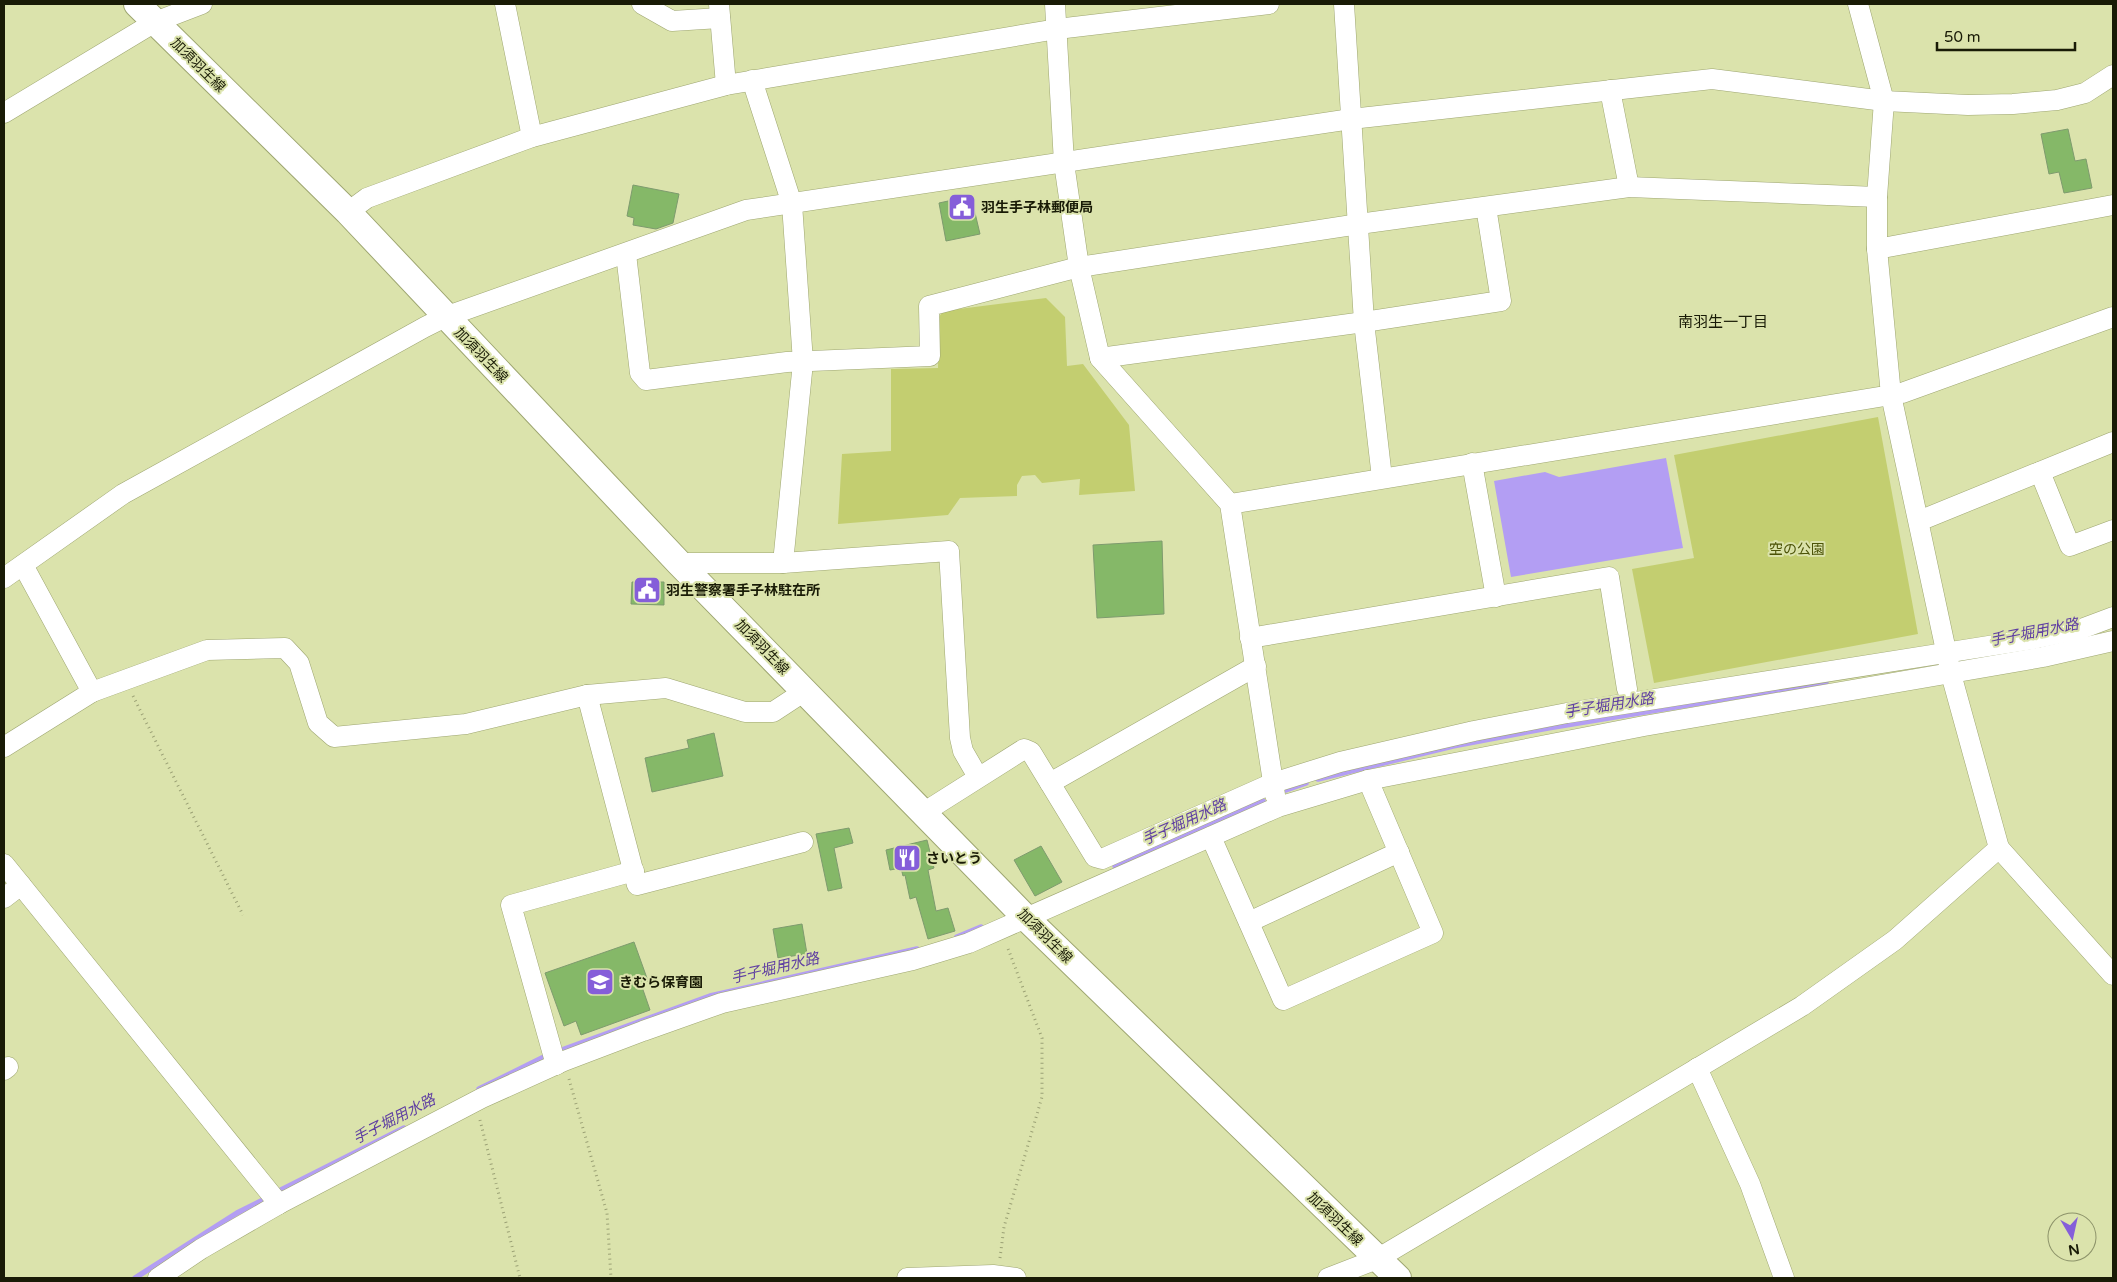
<svg xmlns="http://www.w3.org/2000/svg" width="2117" height="1282" font-family="'Varela Round','Noto Sans JP',sans-serif">
<style>
.green{fill:#c3ce70}
.water{fill:#b39ef3}
.lines{fill:none;stroke-linecap:round;stroke-linejoin:round}
.stream{stroke:#b39ef3;stroke-width:5.5}
.building{fill:#85b868;stroke:#7e9b6e}
.minor-casing{stroke:#9ea671;stroke-width:21}
.major-casing{stroke:#9ea671;stroke-width:28}
.path{stroke:#9ba175;stroke-width:3;stroke-dasharray:1 4;stroke-linecap:butt}
.minor{stroke:#fff;stroke-width:20}
.major{stroke:#fff;stroke-width:26}
.labels{text-anchor:middle;dominant-baseline:central;stroke-width:4;stroke-linejoin:round;paint-order:stroke}
.street-label{font-size:14px;fill:#191b06;stroke:#dbe3ac}
.poi-label{font-size:14px;font-weight:bold;fill:#191b06;stroke:#dbe3ac;text-anchor:start}
.park-label{font-size:14px;fill:#4c5307;stroke:#dbe3ac}
.neighbourhood-label{font-size:15px;fill:#191b06;stroke:#dbe3ac}
.water-label{font-size:15px;font-style:italic;fill:#6040a2;stroke:#dbe3ac}
</style>
<rect width="100%" height="100%" fill="#dbe3ac"/>
<g class="green">
<path d="M1046,298L1065,317L1067,366L1083,364L1129,425L1135,491L1079,495L1080,479L1042,483L1035,475L1022,476L1017,485V496L960,498L948,515L838,524L842,454L891,451V369L938,368L939,317L943,311Z"/>
<path d="M1878,417L1918,634L1654,683L1632,569L1694,558L1674,455Z"/>
</g>
<path class="water" d="M1666,458L1683,548L1511,577L1494,481L1545,472L1559,477Z"/>
<g class="lines">
<g class="stream">
<path d="M1318,779L1453,746L1548,728L1826,682"/>
<path d="M1286,790L1306,783"/>
<path d="M1115,866L1263,801"/>
<path d="M957,937L981,927"/>
<path d="M559,1051L710,996L917,949"/>
<path d="M479,1089L544,1057"/>
<path d="M281,1190L404,1128"/>
<path d="M135,1278L237,1213L265,1199"/>
</g>
</g>
<g class="building">
<path d="M2068,129L2075,161L2086,159L2092,188L2064,193L2059,172L2049,174L2041,134Z"/>
<path d="M633,185L679,194L673,223L656,229L633,225L634,218L627,216Z"/>
<path d="M971,196L980,234L946,241L939,203Z"/>
<path d="M1162,541L1164,614L1097,618L1093,545Z"/>
<path d="M632,582H664V605L631,604Z"/>
<path d="M714,733L723,776L652,792L645,758L689,748L687,740Z"/>
<path d="M849,828L853,843L834,848L842,888L828,891L816,834Z"/>
<path d="M927,840L934,868L928,870L936,911L948,908L955,931L928,939L916,897L910,899L905,875L903,876L901,868L890,870L886,850Z"/>
<path d="M1041,846L1062,882L1035,896L1014,860Z"/>
<path d="M802,924L807,954L778,958L773,929Z"/>
<path d="M634,942L648,981L641,984L650,1010L581,1035L576,1021L564,1026L545,973Z"/>
</g>
<g class="lines">
<defs>
<g id="minor">
<path d="M505,4L532,137"/>
<path d="M642,4L672,21L720,18"/>
<path d="M719,4L726,85"/>
<path d="M1055,4L1064,163L1079,267L1100,358L1230,504L1275,795"/>
<path d="M1344,4L1364,322L1382,478"/>
<path d="M1610,90L1629,187"/>
<path d="M4,113L155,22L202,4"/>
<path d="M348,212L367,198L532,137L726,85L1057,29L1269,4"/>
<path d="M1877,249L2113,205"/>
<path d="M626,254L640,373L646,380L787,362L930,356L929,306L1079,267L1359,224L1629,187L1877,197"/>
<path d="M1100,358L1364,322L1501,301L1486,207"/>
<path d="M1472,463L1496,597"/>
<path d="M2040,472L2070,546L2113,530"/>
<path d="M1230,504L1891,395L1877,249V197L1884,101L1858,4"/>
<path d="M1919,521L2113,442"/>
<path d="M679,563H783L803,362L792,204L752,80"/>
<path d="M783,563L949,551L960,738L963,751L978,777"/>
<path d="M4,578L123,494L425,327L445,317L746,210L1351,119L1712,79L1884,101L1968,105L2013,104L2057,100L2085,93L2113,75"/>
<path d="M1250,638L1609,577L1627,689"/>
<path d="M92,692L207,650L285,648L299,663L318,723L334,737L466,724L587,695L666,688L745,712H773L805,691"/>
<path d="M587,695L637,885L803,842"/>
<path d="M4,747L92,692L23,565"/>
<path d="M1050,783L1256,666"/>
<path d="M926,815L934,806L1024,749L1031,752L1095,857L1102,859L1273,783L1340,762L1474,731L1567,713L2033,639L2081,629L2113,617"/>
<path d="M1211,837L1283,1000L1433,933L1368,780"/>
<path d="M1999,848L2113,975"/>
<path d="M4,864L279,1204"/>
<path d="M4,898L21,885"/>
<path d="M1249,922L1399,852"/>
<path d="M556,1065L511,905L634,871"/>
<path d="M1697,1068L1750,1184L1784,1278"/>
<path d="M4,1070L8,1067"/>
<path d="M158,1278L201,1249L279,1204L482,1098L564,1061L643,1031L722,1003L913,960L969,943L1278,807L1368,780L1644,726L2043,657L2113,641"/>
<path d="M907,1278L993,1275L1016,1278"/>
<path d="M1328,1278L1377,1259L1802,1006L1895,940L1999,848L1951,674L1891,395L1902,393L2113,317"/>
</g>
<path id="major" d="M137,4L348,212L679,563L1026,918L1398,1278"/>
</defs>
<use href="#minor" class="minor-casing"/>
<use href="#major" class="major-casing"/>
<g class="path">
<path d="M133,696L243,915"/>
<path d="M569,1079L607,1213L611,1278"/>
<path d="M480,1120L520,1278"/>
<path d="M1000,1258L1004,1227L1042,1097V1038L1007,946"/>
</g>
<use href="#minor" class="minor"/>
<use href="#major" class="major"/>
</g>
<defs>
<symbol id="civic-square" viewBox="-11 -11 22 22"><rect x="-9" y="-9" width="18" height="18" rx="4" fill="#855ed9" stroke="#dbe3ac"/><path d="M-.6-6.5H3V-4.5H.6V-3L4-1V1h2V6H-6V1h2V-1L-.6-3ZM-1.2 2.5V6h2.4V2.5Z" fill="#fff"/></symbol>
<symbol id="restaurant-square" viewBox="-11 -11 22 22"><rect x="-9" y="-9" width="18" height="18" rx="4" fill="#855ed9" stroke="#dbe3ac"/><path d="M-5-6h1v4h1v-4h1v4h1v-4h1v5L-1.5 .5V6h-2V.5L-5-1ZM5-6V6H3V1.5H1.5Q1.5-4 5-6Z" fill="#fff"/></symbol>
<symbol id="school-square" viewBox="-11 -11 22 22"><rect x="-9" y="-9" width="18" height="18" rx="4" fill="#855ed9" stroke="#dbe3ac"/><path d="M0-5L7-2L0 1L-7-2ZM-4 1L0 2.5L4 1V4Q0 6-4 4Z" fill="#fff"/></symbol>
</defs>
<g fill-rule="evenodd">
<use href="#civic-square" x="946" y="191" width="32" height="32"/>
<use href="#civic-square" x="631" y="574" width="32" height="32"/>
<use href="#restaurant-square" x="891" y="842" width="32" height="32"/>
<use href="#school-square" x="584" y="966" width="32" height="32"/>
</g>
<g class="labels">
<g class="street-label">
<text transform="translate(198 65) rotate(45)">加須羽生線</text>
<text transform="translate(481 355) rotate(46)">加須羽生線</text>
<text transform="translate(762 647) rotate(46)">加須羽生線</text>
<text transform="translate(1045 936) rotate(45)">加須羽生線</text>
<text transform="translate(1335 1219) rotate(44)">加須羽生線</text>
</g>
<g class="poi-label">
<text x="981" y="207">羽生手子林郵便局</text>
<text x="666" y="590">羽生警察署手子林駐在所</text>
<text x="926" y="858">さいとう</text>
<text x="619" y="982">きむら保育園</text>
</g>
<g class="park-label">
<text x="1797" y="549">空の公園</text>
</g>
<g class="neighbourhood-label">
<text x="1723" y="322">南羽生一丁目</text>
</g>
<g class="water-label">
<text transform="translate(2034 632) rotate(-11)">手子堀用水路</text>
<text transform="translate(1609 705) rotate(-9)">手子堀用水路</text>
<text transform="translate(1184 822) rotate(-24)">手子堀用水路</text>
<text transform="translate(775 968) rotate(-13)">手子堀用水路</text>
<text transform="translate(394 1119) rotate(-27)">手子堀用水路</text>
</g>
</g>
<rect width="2117" height="1282" fill="none" stroke="#191b06" stroke-width="10"/>
<g transform="translate(2072 1237) rotate(171)"><circle r="24" fill="#dbe3ac" stroke="#8d936a"/>
<path d="M0-4L9 19L0 12L-9 19Z" fill="#855ed9"/>
<text y="-8" font-size="14" font-weight="bold" text-anchor="middle" fill="#191b06">N</text>
</g>
<path d="M1937 42v8h138v-8" fill="none" stroke="#191b06" stroke-width="2.5"/>
<text x="1944" y="42" font-size="15" fill="#191b06" stroke="#dbe3ac" stroke-width="4" paint-order="stroke">50 m</text>
</svg>
